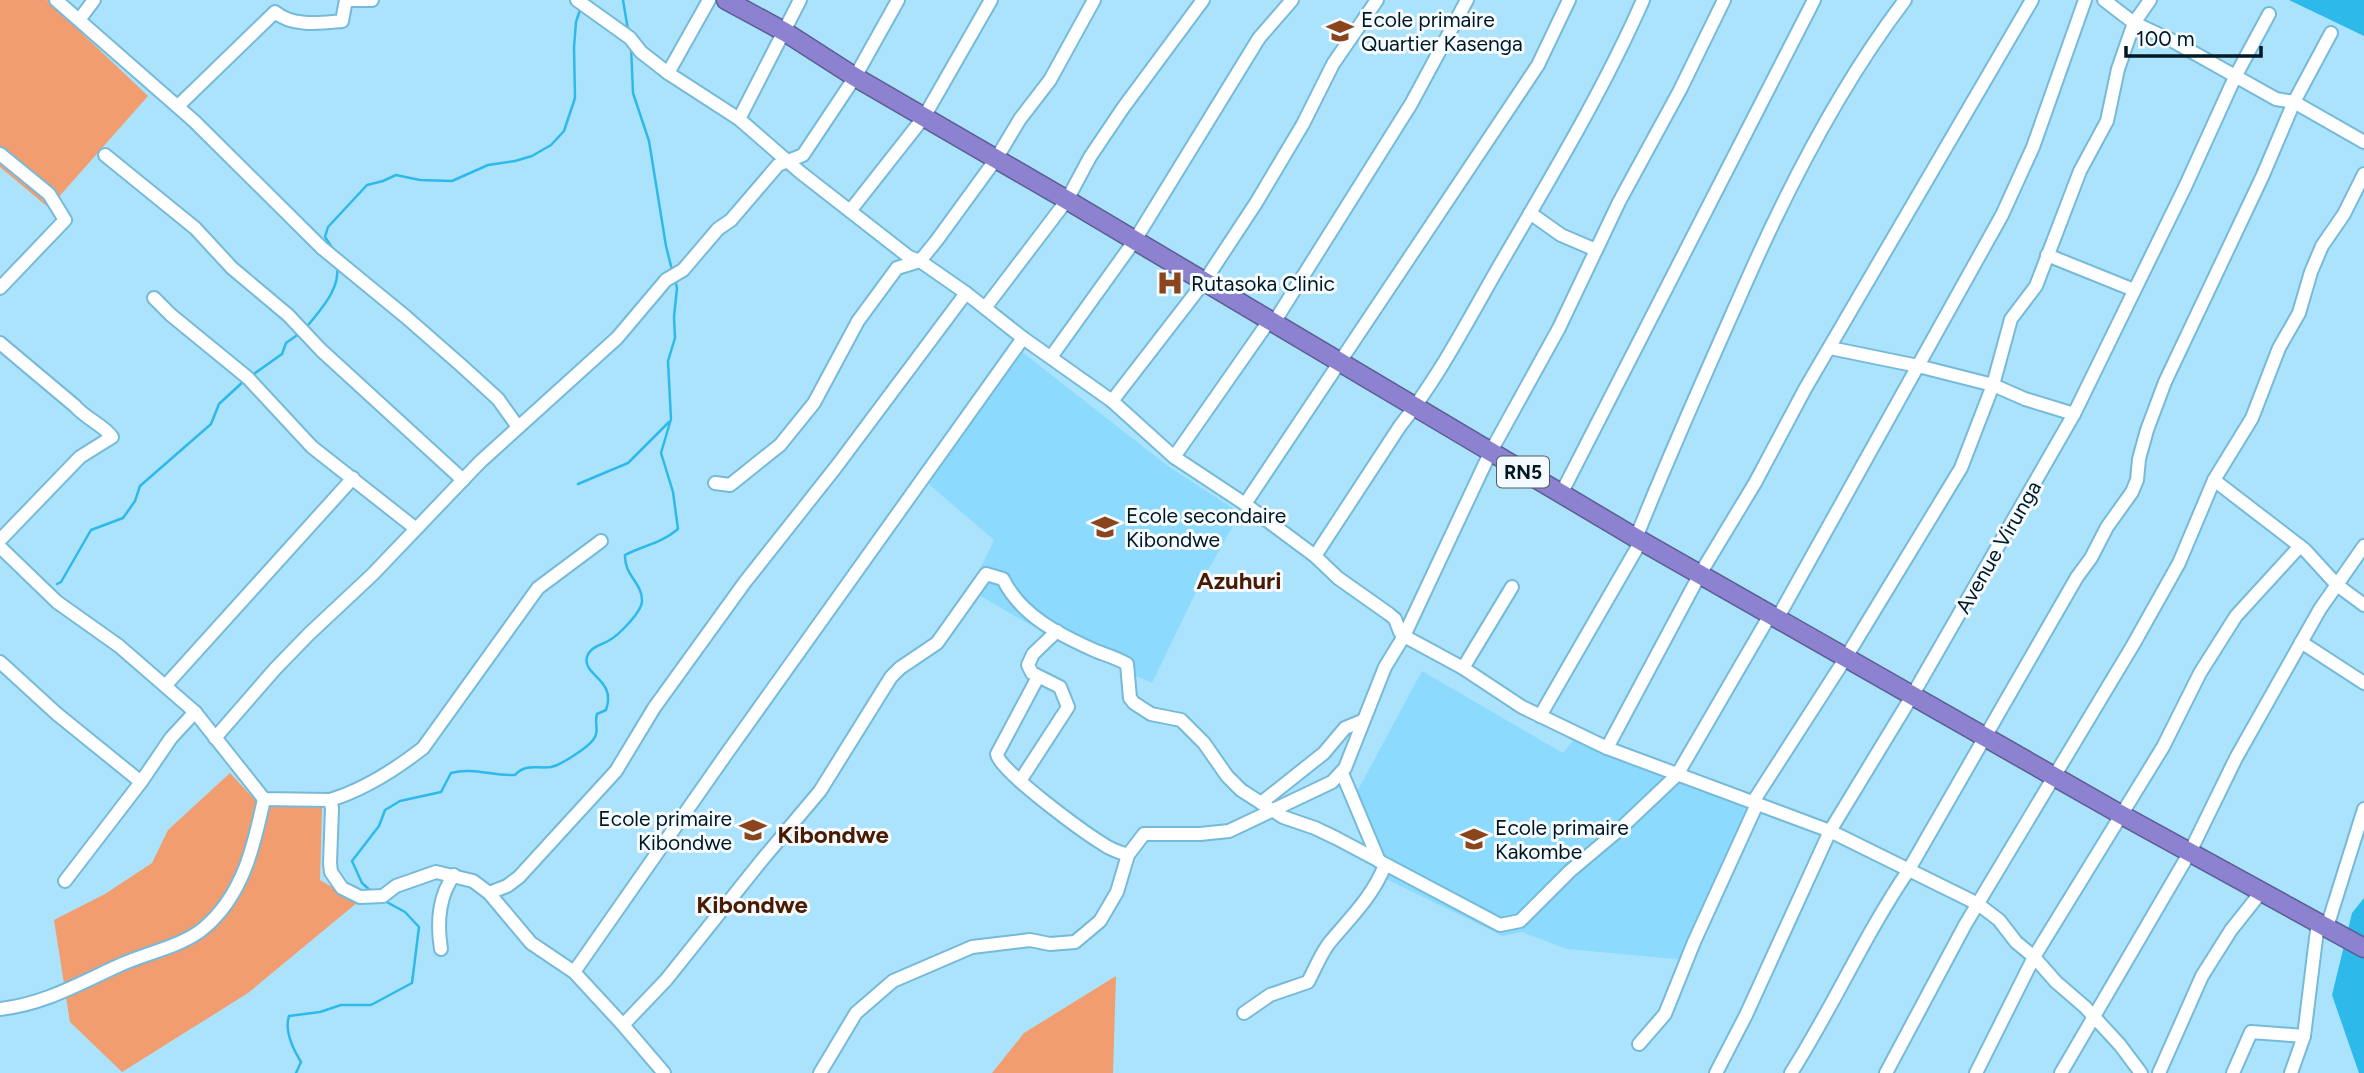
<svg xmlns="http://www.w3.org/2000/svg" width="2364" height="1073" font-family="Figtree,sans-serif">
<style>
.built{fill:#8cdbfe}
.green{fill:#f19d70}
.water{fill:#2eb9eb}
.lines{fill:none;stroke-linecap:round;stroke-linejoin:round}
.stream{stroke:#2eb9eb;stroke-width:2.5}
.minor-casing{stroke:#76bad9;stroke-width:16}
.highway-casing{stroke:#5b5d93;stroke-width:21}
.minor{stroke:#fff;stroke-width:12}
.highway{stroke:#8c82d0;stroke-width:18}
.labels{text-anchor:middle;dominant-baseline:central;stroke-width:6;stroke-linejoin:round;paint-order:stroke}
.shield{fill:#f5fbff;stroke:#4a5c65;stroke-width:2}
.shield-label{font-size:19px;font-weight:bold;fill:#001823}
.poi-label{font-size:21px;fill:#001823;stroke:#f5fbff;text-anchor:start}
.street-label{font-size:21px;fill:#001823;stroke:#f5fbff}
.quarter-label{font-size:24px;font-weight:bold;fill:#491b00;stroke:#f5fbff}
</style>
<rect width="100%" height="100%" fill="#ace3fc"/>
<g class="built">
<path d="M1017,348L1168,466L1240,513L1197,590L1152,683L1055,639L970,590L994,540L925,481Z"/>
<path d="M1422,671L1563,753L1574,739L1625,762L1678,779L1752,810L1685,960L1567,949L1522,932L1503,936L1386,879L1353,799Z"/>
</g>
<g class="green">
<path d="M0,0H47L148,96L49,208L0,167Z"/>
<path d="M230,773L256,801L322,806L320,880L358,902L248,993L122,1072L70,1022L54,920L105,894L152,863L168,830Z"/>
<path d="M1116,976L1113,1073H992L1024,1033Z"/>
</g>
<g class="water">
<path d="M2289,0H2364V36Z"/>
<path d="M2364,898V1073H2359L2332,995L2352,913Z"/>
</g>
<g class="lines">
<g class="stream">
<path d="M623,0L628,30"/>
<path d="M631,47L633,93L649,141L666,246L672,270"/>
<path d="M335,252L325,237L328,227L367,185L383,181L396,175L420,180L452,181L488,165L515,161L532,156L551,145L564,131L575,98L574,47L576,22L581,7"/>
<path d="M305,329C319,311 341,290 337,265"/>
<path d="M251,376L282,354L286,343L300,333"/>
<path d="M578,484L628,463L669,422"/>
<path d="M57,584L61,582L91,530L123,518L135,501L140,486L211,424L219,404L245,380"/>
<path d="M372,892L362,883L352,861L379,826L385,810L400,801L441,792L451,773C472,767 493,776 515,775C525,763 538,769 551,767C561,765 587,748 593,740C600,732 594,723 597,714L606,710C617,679 582,676 587,657C590,647 601,645 608,641C618,636 643,611 642,600C642,583 624,575 625,555C642,546 662,543 678,529L673,492L661,453L671,419L668,361L675,338L674,317L677,288L675,280"/>
<path d="M296,1073L301,1062C293,1049 284,1031 289,1016L320,1012L341,1005H371L412,983L419,927L405,912L383,900"/>
</g>
<defs>
<g id="minor">
<path d="M56,0L194,121L322,248L406,317L463,367L498,399L518,427"/>
<path d="M356,0H372"/>
<path d="M577,0L630,38L641,52L668,73L739,119L800,172L909,257L920,261L966,293L1023,338L1112,401L1174,457L1245,504L1315,556L1338,578L1389,614L1395,619L1400,632L1404,636L1463,668L1522,707L1607,748L1830,831L1978,904L1999,920L2016,942L2034,957L2056,982L2085,1007L2120,1045L2141,1073"/>
<path d="M2104,0L2134,23L2171,40L2276,99L2294,102L2364,142"/>
<path d="M79,20L94,0"/>
<path d="M668,73L709,0"/>
<path d="M178,106L275,12C292,27 321,23 342,21L346,0H353"/>
<path d="M739,119L800,0"/>
<path d="M0,154L49,194L65,220L0,288"/>
<path d="M105,155L195,228L232,268L288,315L321,350L463,480"/>
<path d="M850,211L924,117L991,0"/>
<path d="M1530,213L1561,235L1596,250"/>
<path d="M2047,255L2134,290"/>
<path d="M154,298L171,315L248,378L312,447L415,528"/>
<path d="M985,308L1067,200L1090,157L1123,108L1203,0"/>
<path d="M1273,324L1411,104L1467,0"/>
<path d="M0,343L75,406C85,418 106,427 112,437L80,457L0,540"/>
<path d="M1830,348L1918,366L1993,385L2025,399L2074,414"/>
<path d="M1051,357L1135,240L1259,38L1292,0"/>
<path d="M1112,401L1204,282L1256,203L1303,124L1333,64L1377,0"/>
<path d="M1174,457L1269,321"/>
<path d="M2214,480L2305,550L2337,585L2364,605"/>
<path d="M715,483L730,485L780,445L814,403L858,321L897,268L920,261L937,240L996,159L1020,119L1050,80L1094,0"/>
<path d="M1561,494L1814,0"/>
<path d="M1245,504L1538,65L1569,0"/>
<path d="M1636,538C1671,450 1710,364 1748,278C1791,181 1841,84 1905,0"/>
<path d="M0,547L57,602L119,646L195,712L264,799L330,800L332,808L330,863L331,872L342,888L360,897L383,896L396,886L436,872L473,881L489,893L531,943L574,972L623,1025L664,1073"/>
<path d="M1315,556L1400,426C1440,376 1469,318 1501,263C1551,177 1603,91 1643,0"/>
<path d="M1777,619L2002,215L2033,147L2085,0"/>
<path d="M2301,642L2364,683"/>
<path d="M0,662L57,714L141,782"/>
<path d="M1463,668L1512,587"/>
<path d="M1038,677L997,754C998,770 1085,833 1103,844C1111,850 1119,852 1128,855"/>
<path d="M166,685L353,478"/>
<path d="M1540,716L1641,541"/>
<path d="M215,738L275,669L309,634L373,574L480,462L617,338L666,280L683,270L718,229L731,220L778,165L803,155L855,77L898,0"/>
<path d="M1607,748L1700,574L1755,483L1805,389L2032,0"/>
<path d="M1342,773L1379,861"/>
<path d="M1020,781L1068,707L1060,687L1032,673L1028,665L1033,654L1057,631"/>
<path d="M330,800C363,790 396,769 423,748L538,588L601,541"/>
<path d="M1753,802L1845,659L1961,468L1993,385L2011,319L2036,286L2080,171L2107,121L2118,69L2134,23L2150,0"/>
<path d="M1261,803L1324,753L1345,728L1362,721"/>
<path d="M65,881L141,782L171,738L195,712"/>
<path d="M489,893L507,886L519,877L616,771L654,708L745,582L836,467L966,293"/>
<path d="M2327,927L2364,809"/>
<path d="M441,949C437,924 438,897 454,875"/>
<path d="M574,972L727,753L1023,338"/>
<path d="M0,1009C45,1004 80,983 120,965C146,953 183,946 204,928C243,895 254,846 264,799"/>
<path d="M1244,1013L1270,995L1308,982C1315,969 1321,953 1330,942C1351,917 1373,896 1385,865"/>
<path d="M623,1025L666,980L762,860L820,791L891,677L900,668L937,643L986,574L1003,579C1021,616 1060,635 1096,651C1106,655 1117,658 1127,664L1130,698L1134,703L1151,714L1181,720L1204,743L1227,776L1241,790L1283,817L1315,828L1336,838L1500,925L1520,921L1570,871L1620,829L1677,775L1770,615"/>
<path d="M1639,1044L1665,1014L1694,942L1757,804"/>
<path d="M820,1073L856,1013L893,981L972,947L1030,940L1050,944L1075,942L1100,921L1117,892L1128,855L1144,834H1200L1229,831L1332,782L1345,768L1385,667L1404,636L1490,453L1559,328L1619,202L1680,90L1724,0"/>
<path d="M1716,1073L1746,1015L1830,831L1912,696L2074,414L2185,187L2235,77L2269,14"/>
<path d="M1791,1073C1833,1007 1864,936 1908,871L2077,577L2091,558L2107,527L2132,492L2137,480L2139,459L2147,430L2165,382L2263,175L2294,102L2331,33"/>
<path d="M1886,1073L1965,925L2133,645L2179,563L2214,480L2252,418L2279,348L2299,313L2311,272L2322,246L2344,214L2364,174"/>
<path d="M1976,1073L2034,957L2163,747L2200,673L2236,616L2300,546"/>
<path d="M2061,1073L2190,852L2236,758L2320,609L2364,546"/>
<path d="M2159,1073L2202,976L2231,930L2262,891"/>
<path d="M2233,1073L2251,1032L2304,1036"/>
<path d="M2291,1073L2304,1036L2318,922"/>
</g>
<path id="highway" d="M726,0L785,32L855,77L1067,200L1636,538L2120,814L2364,948"/>
</defs>
<use href="#minor" class="minor-casing"/>
<use href="#highway" class="highway-casing"/>
<use href="#minor" class="minor"/>
<use href="#highway" class="highway"/>
</g>
<defs>
<symbol id="school-bare" viewBox="-9 -9 18 18"><path d="M0-5L7-2L0 1L-7-2ZM-4 1L0 2.5L4 1V4Q0 6-4 4Z" fill="#8a451c" stroke="#f5fbff" stroke-width="2.5" paint-order="stroke"/></symbol>
<symbol id="hospital-bare" viewBox="-9 -9 18 18"><path d="M-5-5h3v3.5h4V-5h3V5h-3V1.5h-4V5h-3Z" fill="#8a451c" stroke="#f5fbff" stroke-width="2.5" paint-order="stroke"/></symbol>
</defs>
<g fill-rule="evenodd">
<use href="#school-bare" x="1321" y="12" width="38" height="38"/>
<use href="#hospital-bare" x="1151" y="264" width="38" height="38"/>
<use href="#school-bare" x="1086" y="508" width="38" height="38"/>
<use href="#school-bare" x="734" y="811" width="38" height="38"/>
<use href="#school-bare" x="1455" y="820" width="38" height="38"/>
</g>
<g class="labels">
<rect class="shield" x="1497" y="456.5" width="52" height="31" rx="5"/>
<g class="shield-label">
<text x="1523" y="472">RN5</text>
</g>
<g class="poi-label">
<text x="1361" y="19">Ecole primaire<tspan x="1361" dy="24">Quartier Kasenga</tspan></text>
<text x="1191" y="283">Rutasoka Clinic</text>
<text x="1126" y="515">Ecole secondaire<tspan x="1126" dy="24">Kibondwe</tspan></text>
<text x="732" y="818" text-anchor="end">Ecole primaire<tspan x="732" dy="24">Kibondwe</tspan></text>
<text x="1495" y="827">Ecole primaire<tspan x="1495" dy="24">Kakombe</tspan></text>
</g>
<g class="street-label">
<text transform="translate(1998 547) rotate(-60)">Avenue Virunga</text>
</g>
<g class="quarter-label">
<text x="1239" y="580">Azuhuri</text>
<text x="833" y="834">Kibondwe</text>
<text x="752" y="904">Kibondwe</text>
</g>
</g>
<path d="M2126 46v10h135v-10" fill="none" stroke="#001823" stroke-width="3.5"/>
<text x="2136" y="46" font-size="21" fill="#001823" stroke="#f5fbff" stroke-width="5" paint-order="stroke">100 m</text>
</svg>
